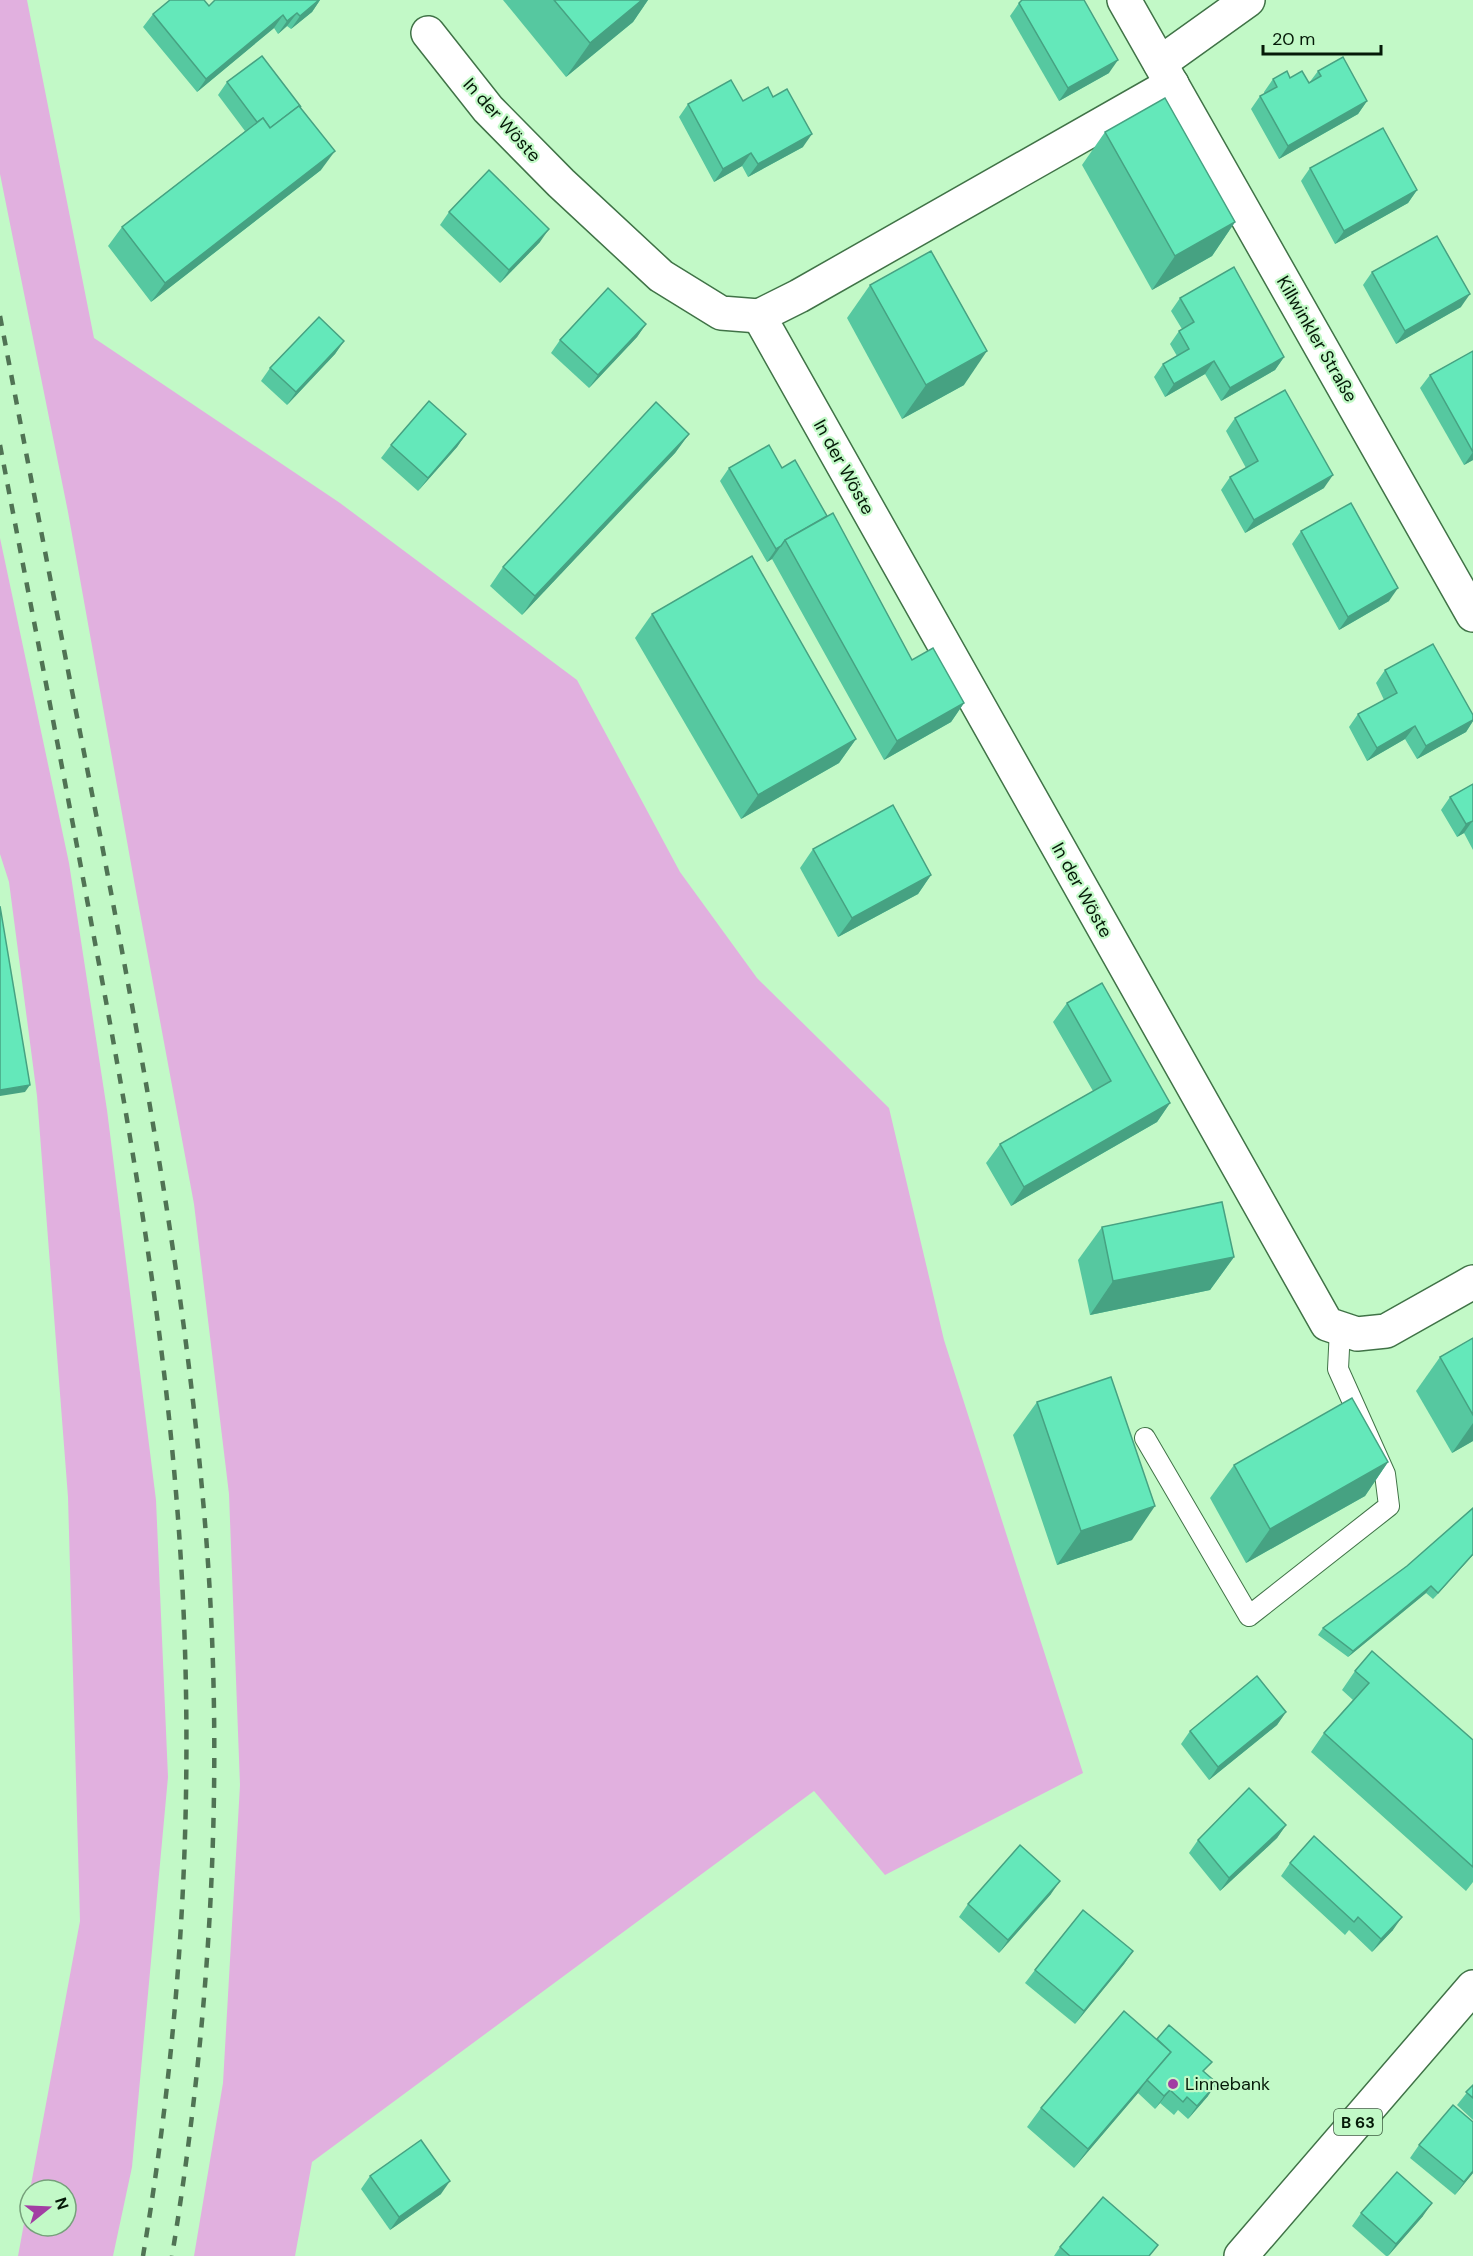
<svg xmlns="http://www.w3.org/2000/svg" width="1473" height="2256" font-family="'DM Sans',sans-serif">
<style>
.green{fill:#e1b0df}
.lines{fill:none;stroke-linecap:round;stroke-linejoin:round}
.lane-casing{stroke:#407347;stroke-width:22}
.street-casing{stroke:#407347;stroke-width:36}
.primary-casing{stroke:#407347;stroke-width:36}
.lane{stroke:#fff;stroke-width:20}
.street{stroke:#fff;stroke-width:33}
.primary{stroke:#fff;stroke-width:33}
.rail{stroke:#507354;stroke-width:4.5;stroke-dasharray:10 10;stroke-linecap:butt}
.wall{fill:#56c8a0}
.shaded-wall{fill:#46a282}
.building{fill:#64e8ba;stroke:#46a282;stroke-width:1.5}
.poi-dot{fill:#a23ea3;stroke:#c2f9c7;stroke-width:2}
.labels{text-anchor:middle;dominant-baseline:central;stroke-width:4.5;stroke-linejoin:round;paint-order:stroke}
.shield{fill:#c2f9c7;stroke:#3e5d41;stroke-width:1.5}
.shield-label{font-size:16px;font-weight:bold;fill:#051a08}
.street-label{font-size:18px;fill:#051a08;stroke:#c2f9c7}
.poi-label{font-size:18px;fill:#051a08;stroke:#c2f9c7;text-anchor:start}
</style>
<rect width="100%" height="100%" fill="#c2f9c7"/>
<g class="green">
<path d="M0,0H27L94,338L340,503L577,680L680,872L757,978L889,1108L944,1340L1083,1773L885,1875L814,1791L312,2162L295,2256H194L223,2083L240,1785L229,1494L194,1204L135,886L68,512L0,174Z"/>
<path d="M0,538L69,863L107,1110L156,1500L168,1777L132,2167L113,2256H18L30,2191V2226H66V2190H30L80,1921L68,1497L37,1096L9,882L0,854Z"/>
</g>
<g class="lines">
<defs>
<path id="lane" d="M1145,1438L1249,1616L1389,1506L1385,1474L1338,1369L1340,1329"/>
<g id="street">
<path d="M1124,0L1473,615"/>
<path d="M428,33L488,109L561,183L661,276L721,313L759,316"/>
<path d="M1160,63L1248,0"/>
<path d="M1172,84L799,296L759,316L1327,1324L1357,1334L1386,1331L1473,1282"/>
</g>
<path id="primary" d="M1241,2256L1473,1987"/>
</defs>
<use href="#lane" class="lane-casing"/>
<use href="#street" class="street-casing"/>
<use href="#primary" class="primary-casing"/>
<use href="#lane" class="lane"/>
<use href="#street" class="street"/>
<use href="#primary" class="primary"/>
<g class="rail">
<path d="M0,316C32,484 64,651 97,819C140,1044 183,1271 203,1500C226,1752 213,2006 172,2256"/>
<path d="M0,445C31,607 63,769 93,932C129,1122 162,1312 177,1505C197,1756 185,2008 143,2256"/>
</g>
</g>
<g class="wall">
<path d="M320,0L312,12L291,29L287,26L278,34L274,28L197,92L143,27L153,14L209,6Z"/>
<path d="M503,0H648L633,22L566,77Z"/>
<path d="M1019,3L1109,73L1059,101L1010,16Z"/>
<path d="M1318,71L1367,101L1358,114L1279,159L1251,109L1260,96L1264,94V92L1273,79L1290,78L1309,83Z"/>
<path d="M227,82L300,108L321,170L151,302L108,246L122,227L245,131L218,95Z"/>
<path d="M773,97L803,147L748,177L742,166L714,182L679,117L688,104L743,101Z"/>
<path d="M1105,132L1235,222L1212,256L1152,290L1082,165Z"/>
<path d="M1310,168L1417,190L1408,203L1335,244L1301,181Z"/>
<path d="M449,212L540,242L500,283L440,225Z"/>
<path d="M1372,272L1461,307L1396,344L1363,285Z"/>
<path d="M870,285L964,385L902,419L847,318Z"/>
<path d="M1180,298L1284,357L1275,370L1221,401L1205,374L1165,397L1154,377L1163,364L1177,356L1170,344L1179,331L1182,329L1171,311Z"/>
<path d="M646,324L637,337L589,388L551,353L560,340Z"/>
<path d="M344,341L335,354L287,405L261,381L270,368Z"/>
<path d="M1473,351V460L1464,465L1420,388L1430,375Z"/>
<path d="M1235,418L1324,488L1245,533L1221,490L1230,477L1246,468L1226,431Z"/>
<path d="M466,434L457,447L418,491L381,458L391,445Z"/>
<path d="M689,434L675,453L522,615L490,586L503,567Z"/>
<path d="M729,468H782L827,516L912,660L964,703L951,722L884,760L772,559L767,562L720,481Z"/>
<path d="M1301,531L1389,601L1339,630L1292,544Z"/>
<path d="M652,614L856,739L839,763L741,819L635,638Z"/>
<path d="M1385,670L1473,715V721L1466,732L1417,759L1405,739L1367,761L1349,727L1358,714L1384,700L1376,683Z"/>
<path d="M1473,784V850L1464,833L1457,837L1441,810L1450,797Z"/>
<path d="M813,849L931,875L918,894L838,937L800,868Z"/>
<path d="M1067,1003L1170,1103L1157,1122L1011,1206L986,1163L1000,1144L1093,1091L1053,1022Z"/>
<path d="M1102,1227L1234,1257L1210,1290L1090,1315L1078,1260Z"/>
<path d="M1473,1338V1441L1452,1453L1416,1391L1440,1357Z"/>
<path d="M1037,1402L1132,1540L1057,1565L1013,1435Z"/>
<path d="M1388,1462L1365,1496L1246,1563L1210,1498L1234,1465Z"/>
<path d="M1473,1508V1555L1433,1599L1426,1593L1348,1657L1318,1635L1323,1628L1407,1566Z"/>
<path d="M1355,1671L1473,1740V1882L1466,1891L1311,1752L1324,1733L1353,1700L1342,1690Z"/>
<path d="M1286,1712L1277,1725L1209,1780L1181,1744L1190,1731Z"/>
<path d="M1286,1825L1277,1838L1220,1891L1189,1853L1198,1840Z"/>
<path d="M1290,1863L1393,1930L1372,1952L1349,1930L1345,1935L1281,1876Z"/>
<path d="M1051,1894L999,1953L959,1917L968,1904Z"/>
<path d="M1133,1951L1124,1964L1075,2024L1025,1983L1035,1970Z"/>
<path d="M1157,2039L1205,2072L1208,2096L1188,2119L1178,2110L1174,2115L1160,2103L1155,2109L1138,2093L1074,2168L1027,2127L1041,2108Z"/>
<path d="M1473,2085V2120L1457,2105Z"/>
<path d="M1473,2122V2173L1455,2195L1410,2158L1419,2145Z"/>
<path d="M370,2176L441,2194L390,2230L361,2189Z"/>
<path d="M1361,2213L1423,2216L1388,2256H1386L1352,2226Z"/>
<path d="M1060,2247L1151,2256H1054Z"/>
</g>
<g class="shaded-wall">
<path d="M320,0L312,12L291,29L300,16Z"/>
<path d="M642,0H648L633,22L566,77L590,43Z"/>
<path d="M297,13L287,26L278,34L287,21Z"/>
<path d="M283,15L274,28L197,92L206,79Z"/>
<path d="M1118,60L1109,73L1059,101L1068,88Z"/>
<path d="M1367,101L1358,114L1279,159L1288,146Z"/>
<path d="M812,134L803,147L748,177L758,164Z"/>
<path d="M335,151L321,170L151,302L165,283Z"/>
<path d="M751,153L742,166L714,182L723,169Z"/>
<path d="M1417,190L1408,203L1335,244L1344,231Z"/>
<path d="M1235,222L1212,256L1152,290L1175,256Z"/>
<path d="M549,229L540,242L500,283L509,270Z"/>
<path d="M1470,294L1461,307L1396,344L1405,331Z"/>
<path d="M646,324L637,337L589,388L598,375Z"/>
<path d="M344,341L335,354L287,405L296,392Z"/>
<path d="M987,351L964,385L902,419L926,385Z"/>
<path d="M1284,357L1275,370L1221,401L1230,388Z"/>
<path d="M1214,361L1205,374L1165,397L1174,384Z"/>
<path d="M466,434L457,447L418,491L428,478Z"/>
<path d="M689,434L675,453L522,615L535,596Z"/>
<path d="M1473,452V460L1464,465Z"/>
<path d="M1333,475L1324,488L1245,533L1254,520Z"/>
<path d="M781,546L772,559L767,562L776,549Z"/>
<path d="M1398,588L1389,601L1339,630L1348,617Z"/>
<path d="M964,703L951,722L884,760L897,741Z"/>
<path d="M1473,720V721L1466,732L1417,759L1426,746Z"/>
<path d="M1415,726L1405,739L1367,761L1377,748Z"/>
<path d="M856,739L839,763L741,819L758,795Z"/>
<path d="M1473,820L1464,833L1457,837L1466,824Z"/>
<path d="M931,875L918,894L838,937L852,918Z"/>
<path d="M30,1085L25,1092L0,1096V1090Z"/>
<path d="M1170,1103L1157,1122L1011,1206L1024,1187Z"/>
<path d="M1234,1257L1210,1290L1090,1315L1113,1281Z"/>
<path d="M1473,1423V1441L1452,1453Z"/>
<path d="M1388,1462L1365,1496L1246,1563L1270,1529Z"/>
<path d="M1155,1506L1132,1540L1057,1565L1081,1531Z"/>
<path d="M1473,1554V1555L1433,1599L1438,1593Z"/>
<path d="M1431,1586L1426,1593L1348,1657L1353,1651Z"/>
<path d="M1286,1712L1277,1725L1209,1780L1218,1767Z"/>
<path d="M1286,1825L1277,1838L1220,1891L1229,1878Z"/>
<path d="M1060,1881L1051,1894L999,1953L1008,1940Z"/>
<path d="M1402,1917L1393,1930L1372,1952L1381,1939Z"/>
<path d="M1133,1951L1124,1964L1075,2024L1084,2011Z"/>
<path d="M1171,2052L1147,2080L1138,2093L1074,2168L1088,2149Z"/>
<path d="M1217,2083L1208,2096L1188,2119L1197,2106Z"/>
<path d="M1170,2090L1160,2103L1155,2109L1164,2096Z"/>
<path d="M1473,2171V2173L1455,2195L1464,2182Z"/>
<path d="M450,2181L441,2194L390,2230L399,2217Z"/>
<path d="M1432,2203L1423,2216L1388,2256L1396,2244Z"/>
</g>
<g class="building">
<path d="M170,0H204L209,6L215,0H319L300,16L297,13L287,21L283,15L206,79L153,14Z"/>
<path d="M554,0H642L590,43Z"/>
<path d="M1022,0H1084L1118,60L1068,88L1019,3Z"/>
<path d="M262,56L301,107L299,106L270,128L263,118L257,122L227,82Z"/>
<path d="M1343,57L1367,101L1288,146L1260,96L1277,87L1273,79L1287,71L1290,78L1302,71L1309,83L1321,76L1318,71Z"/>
<path d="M731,80L743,101L768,87L773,97L787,89L812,134L758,164L751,153L723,169L688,104Z"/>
<path d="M1165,98L1235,222L1175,256L1105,132Z"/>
<path d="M299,106L335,151L165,283L122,227L263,118L270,128Z"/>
<path d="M1383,128L1417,190L1344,231L1310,168Z"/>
<path d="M489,170L549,229L509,270L449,212Z"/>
<path d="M1437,236L1470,294L1405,331L1372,272Z"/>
<path d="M931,251L987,351L926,385L870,285Z"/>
<path d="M1234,267L1284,357L1230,388L1214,361L1174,384L1163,364L1189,349L1179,331L1194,322L1180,298Z"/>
<path d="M608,288L646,324L598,375L560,340Z"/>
<path d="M319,317L344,341L296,392L270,368Z"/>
<path d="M1473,351V452L1430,375Z"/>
<path d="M1285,390L1333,475L1254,520L1230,477L1258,461L1235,418Z"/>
<path d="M429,401L466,434L428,478L391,445Z"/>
<path d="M656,402L689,434L535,596L503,567Z"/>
<path d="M769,445L782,468L795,460L827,516L785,540L781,546L776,549L729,468Z"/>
<path d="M1351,503L1398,588L1348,617L1301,531Z"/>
<path d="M833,513L912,660L933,648L964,703L897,741L785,540Z"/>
<path d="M752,556L856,739L758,795L652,614Z"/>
<path d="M1433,644L1473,715V720L1426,746L1415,726L1377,748L1358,714L1397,693L1385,670Z"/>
<path d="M1473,784V821L1466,824L1450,797Z"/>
<path d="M893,805L931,875L852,918L813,849Z"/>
<path d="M0,906L30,1085L0,1090Z"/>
<path d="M1102,983L1170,1103L1024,1187L1000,1144L1111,1081L1067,1003Z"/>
<path d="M1222,1202L1234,1257L1113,1281L1102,1227Z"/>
<path d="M1473,1338V1415L1440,1357Z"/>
<path d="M1111,1377L1155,1506L1081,1531L1037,1402Z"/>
<path d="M1352,1398L1388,1462L1270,1529L1234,1465Z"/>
<path d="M1473,1508V1554L1438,1593L1431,1586L1353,1651L1323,1628L1407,1566Z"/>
<path d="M1372,1651L1473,1740V1867L1324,1733L1369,1683L1355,1671Z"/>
<path d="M1257,1676L1286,1712L1218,1767L1190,1731Z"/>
<path d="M1249,1788L1286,1825L1229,1878L1198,1840Z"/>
<path d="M1314,1836L1402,1917L1381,1939L1358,1917L1354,1922L1290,1863Z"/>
<path d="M1020,1845L1060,1881L1008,1940L968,1904Z"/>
<path d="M1083,1910L1133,1951L1084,2011L1035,1970Z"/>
<path d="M1124,2011L1171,2052L1088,2149L1041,2108Z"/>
<path d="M1169,2025L1212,2062L1203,2071L1217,2083L1197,2106L1187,2097L1183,2102L1170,2090L1164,2096L1147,2080L1171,2052L1157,2039Z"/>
<path d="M1473,2085V2098L1466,2092Z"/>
<path d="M1453,2105L1473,2122V2171L1464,2182L1419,2145Z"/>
<path d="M421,2140L450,2181L399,2217L370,2176Z"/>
<path d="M1397,2172L1432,2203L1396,2244L1361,2213Z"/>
<path d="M1103,2197L1158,2245L1149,2256H1070L1060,2247Z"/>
</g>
<circle class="poi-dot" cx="1173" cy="2084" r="6"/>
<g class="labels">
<rect class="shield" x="1334" y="2109" width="48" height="26" rx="4.5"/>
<g class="shield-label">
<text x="1358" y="2122">B 63</text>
</g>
<g class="street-label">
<text transform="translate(502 120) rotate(48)">In der Wöste</text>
<text transform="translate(1317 339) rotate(60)">Killwinkler Straße</text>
<text transform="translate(844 467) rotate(61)">In der Wöste</text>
<text transform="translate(1082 890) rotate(61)">In der Wöste</text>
</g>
<g class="poi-label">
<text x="1185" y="2084">Linnebank</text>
</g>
</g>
<g transform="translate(48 2208) rotate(72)"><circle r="28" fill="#c2f9c7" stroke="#76a07b" stroke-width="1.5"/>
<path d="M0-4.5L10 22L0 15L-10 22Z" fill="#a23ea3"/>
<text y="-9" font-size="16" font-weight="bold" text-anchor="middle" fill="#051a08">N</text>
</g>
<path d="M1263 45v9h118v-9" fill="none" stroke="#051a08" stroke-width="3"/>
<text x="1272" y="45" font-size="18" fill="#051a08" stroke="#c2f9c7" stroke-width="4.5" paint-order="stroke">20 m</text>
</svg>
